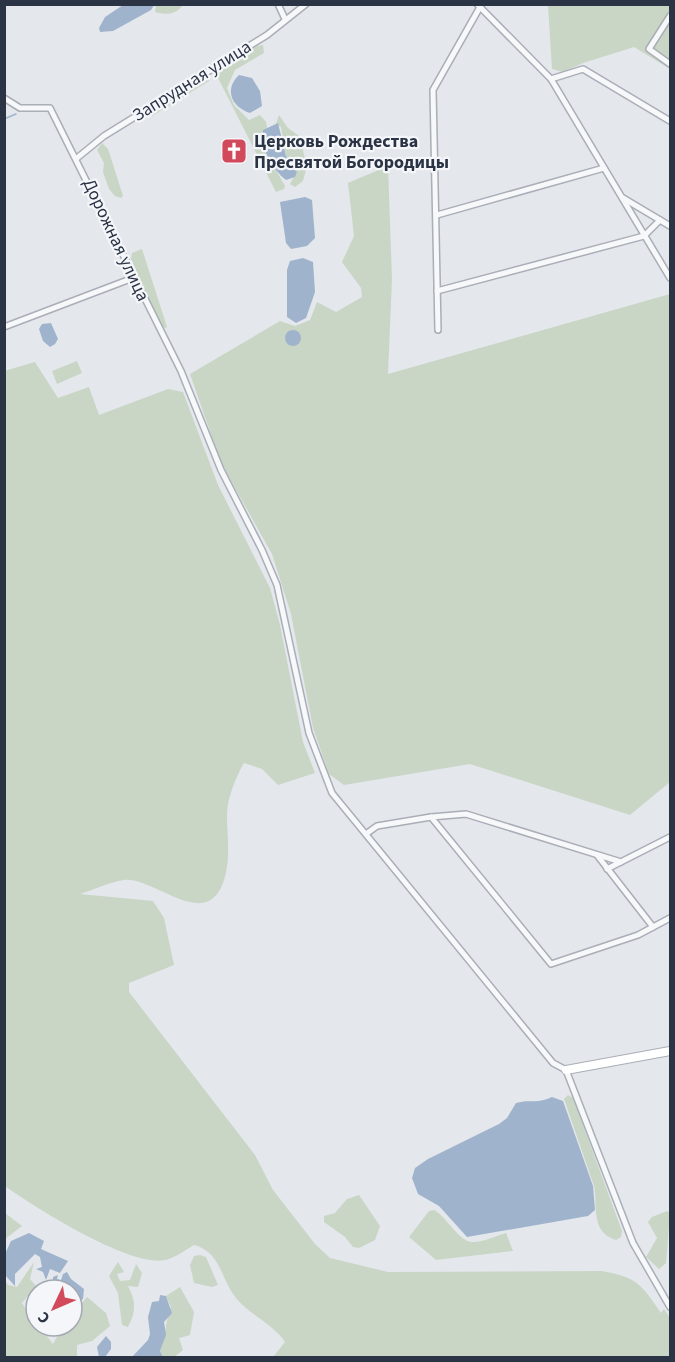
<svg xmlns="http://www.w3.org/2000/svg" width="675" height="1362" font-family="'Source Sans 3',sans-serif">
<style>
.green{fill:#c9d6c5}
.water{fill:#9fb4cc}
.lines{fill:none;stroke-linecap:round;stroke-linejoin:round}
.stream{stroke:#9fb4cc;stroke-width:1.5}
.street-casing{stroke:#a9aeb7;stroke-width:8}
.secondary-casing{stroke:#a9aeb7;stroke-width:10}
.street{stroke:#f7f8fa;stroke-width:5}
.secondary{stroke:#fff;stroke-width:8}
.labels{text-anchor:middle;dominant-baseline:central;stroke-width:4.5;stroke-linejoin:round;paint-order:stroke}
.street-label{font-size:18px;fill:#2b3445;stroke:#f4f6f9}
.poi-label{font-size:18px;font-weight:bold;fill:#2b3445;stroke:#f4f6f9;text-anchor:start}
</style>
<rect width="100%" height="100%" fill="#e4e7ec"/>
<g class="green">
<path d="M160,5H182V6C175,15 166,15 155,12L156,6Z"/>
<path d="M548,5H670V69L634,47L583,63L563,72L552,69Z"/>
<path d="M263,45L264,53L235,70L227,88L234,105L249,120L260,115L266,122L267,128L263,131L267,154L285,186L284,189L276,192L215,72L257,46Z"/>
<path d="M207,75L209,81L152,116V110Z"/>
<path d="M279,115L288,128L299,136L307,166L303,181L295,187L290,184L297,172L286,156L281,127L276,124Z"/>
<path d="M102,143L108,149L123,196L121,198L115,196L109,189L103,172L104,163L97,150Z"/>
<path d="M388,166L392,279L388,374L670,294V782L630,815L470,764L344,785L329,774L313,728L291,614L272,554L221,463L190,374L280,321L295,326L310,320L317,302L336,312L362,297L361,288L342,262L354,236L348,183Z"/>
<path d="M142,249L167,327L165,328L160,324L131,259L132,253Z"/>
<path d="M77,361L82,373L57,384L52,371Z"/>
<path d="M35,362L58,398L89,387L99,415L168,389L183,392L218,485L270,588L280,625L303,742L315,773L278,785L262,769L244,763C236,777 227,798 227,815C227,837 231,858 224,880C207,934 154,876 124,880C110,882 93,890 80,894L153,901L164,918L174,965L129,983V992L255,1155L273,1190L315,1244L330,1258L388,1272L602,1271C637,1277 642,1285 661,1313L664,1309L670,1318V1357H273L285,1342C273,1324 250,1315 236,1298C220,1278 221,1252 194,1245C185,1250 175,1258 165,1260C131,1268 34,1207 5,1186L4,371Z"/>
<path d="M568,1095L573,1098L622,1231L621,1237L616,1240C590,1232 598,1206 594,1186L564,1099Z"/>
<path d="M359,1195L380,1226L375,1240L359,1248L353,1247L345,1237L324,1222V1216L335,1213L347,1199Z"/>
<path d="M434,1210C447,1217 458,1241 472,1242C481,1243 496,1236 506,1233L513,1251L436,1260L409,1237L429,1211Z"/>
<path d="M667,1211L670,1213L666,1263L659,1269L646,1257L657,1238L648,1222L652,1217Z"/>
<path d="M5,1213L22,1226L5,1239Z"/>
<path d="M200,1255L206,1257L218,1285L212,1287L194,1283L190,1265L194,1256Z"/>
<path d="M34,1262L30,1279L36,1286L22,1303L36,1326H39L53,1344L63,1326H72V1315L87,1297L106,1313L110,1326L92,1341L77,1345V1357H5V1280L8,1285L17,1287Z"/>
<path d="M118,1262L124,1272L117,1274L120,1281L130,1280L136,1264L142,1273L138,1287L128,1286C136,1301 136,1312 128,1327L122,1325L118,1293L109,1276Z"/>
<path d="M180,1287L194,1312L190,1335L179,1338L183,1350L174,1357H163L160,1351C166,1336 165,1322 171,1307L166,1296Z"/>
</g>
<g class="water">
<path d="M123,5H154L151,10L113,31L100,32L99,28L105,17Z"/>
<path d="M239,75L252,78L260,91L262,106L250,113C231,107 224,89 239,75Z"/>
<path d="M278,123L286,156L297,172L295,177L286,180C272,169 260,147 263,130Z"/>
<path d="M305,197L312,200L315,238L307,246L291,249L286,243L280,202Z"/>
<path d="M303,258L313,262L315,292L306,318L296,323L287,317V270L290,261Z"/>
<path d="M51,323L58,339L55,344L50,347L43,341L39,329L42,324Z"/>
<circle cx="293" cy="338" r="8"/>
<path d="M552,1097L563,1101L593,1186L595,1210L588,1216L467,1237L439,1206L418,1194L412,1178L415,1168L428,1159L499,1124L507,1118L516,1103C529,1099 539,1104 552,1097Z"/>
<path d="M29,1233L44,1241L41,1249L68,1261L60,1273L50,1269L46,1280L43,1272L36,1269L42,1267L40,1257L35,1254L15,1274V1286L5,1275V1254L11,1241Z"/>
<path d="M67,1272L71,1279L84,1289L83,1299L72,1307V1290H59L60,1284H53V1277L58,1275L57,1279L61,1280L63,1274Z"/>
<path d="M160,1295L166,1296L172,1313L164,1322L166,1335L160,1351L163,1357H132L148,1340L150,1334L148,1317L152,1302L159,1301Z"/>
<path d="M106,1336L111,1342V1349L105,1357H99L97,1347Z"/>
</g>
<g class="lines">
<path class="stream" d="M4,119L16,114"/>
<defs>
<g id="street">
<path d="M278,4L285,19"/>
<path d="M477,4L551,79L670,278"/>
<path d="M670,16L649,49L670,64"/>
<path d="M551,79L583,69L670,121"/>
<path d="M4,98L20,108H50L181,371L221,470L262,550L277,585L309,733L332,793L553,1063L566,1070L633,1243L670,1307"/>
<path d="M77,158L104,136L267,35L306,4"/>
<path d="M623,198L670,226"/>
<path d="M437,215L604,168"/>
<path d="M437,291L644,236L660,220"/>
<path d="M4,327L133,278"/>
<path d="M438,330L433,90L480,7"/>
<path d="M366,834L377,826L431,817"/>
<path d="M597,855L653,927"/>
<path d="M621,862L466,814L431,817L551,964L638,935L670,918"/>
<path d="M607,869L670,837"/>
</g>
<path id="secondary" d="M566,1070L670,1051"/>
</defs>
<use href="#street" class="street-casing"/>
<use href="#secondary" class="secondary-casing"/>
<use href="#street" class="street"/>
<use href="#secondary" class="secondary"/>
</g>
<defs>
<symbol id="church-square" viewBox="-11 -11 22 22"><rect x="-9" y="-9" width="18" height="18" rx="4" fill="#d1495b" stroke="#f4f6f9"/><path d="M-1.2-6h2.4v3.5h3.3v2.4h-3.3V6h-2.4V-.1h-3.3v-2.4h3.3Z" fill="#fff"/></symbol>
</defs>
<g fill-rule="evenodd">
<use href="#church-square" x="219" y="136" width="30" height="30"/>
</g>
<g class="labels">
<g class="street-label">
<text transform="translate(192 81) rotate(-32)">Запрудная улица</text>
<text transform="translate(116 240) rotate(65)">Дорожная улица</text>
</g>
<g class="poi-label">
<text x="254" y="141">Церковь Рождества<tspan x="254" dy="21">Пресвятой Богородицы</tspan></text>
</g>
</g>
<rect width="675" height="1362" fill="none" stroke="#2b3445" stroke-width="12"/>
<g transform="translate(54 1308) rotate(226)"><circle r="28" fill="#f4f6f9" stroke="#a4a8b1" stroke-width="1.5"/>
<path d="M0-4.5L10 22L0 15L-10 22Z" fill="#d1495b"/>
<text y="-9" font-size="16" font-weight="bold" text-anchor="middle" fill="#2b3445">С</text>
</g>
</svg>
